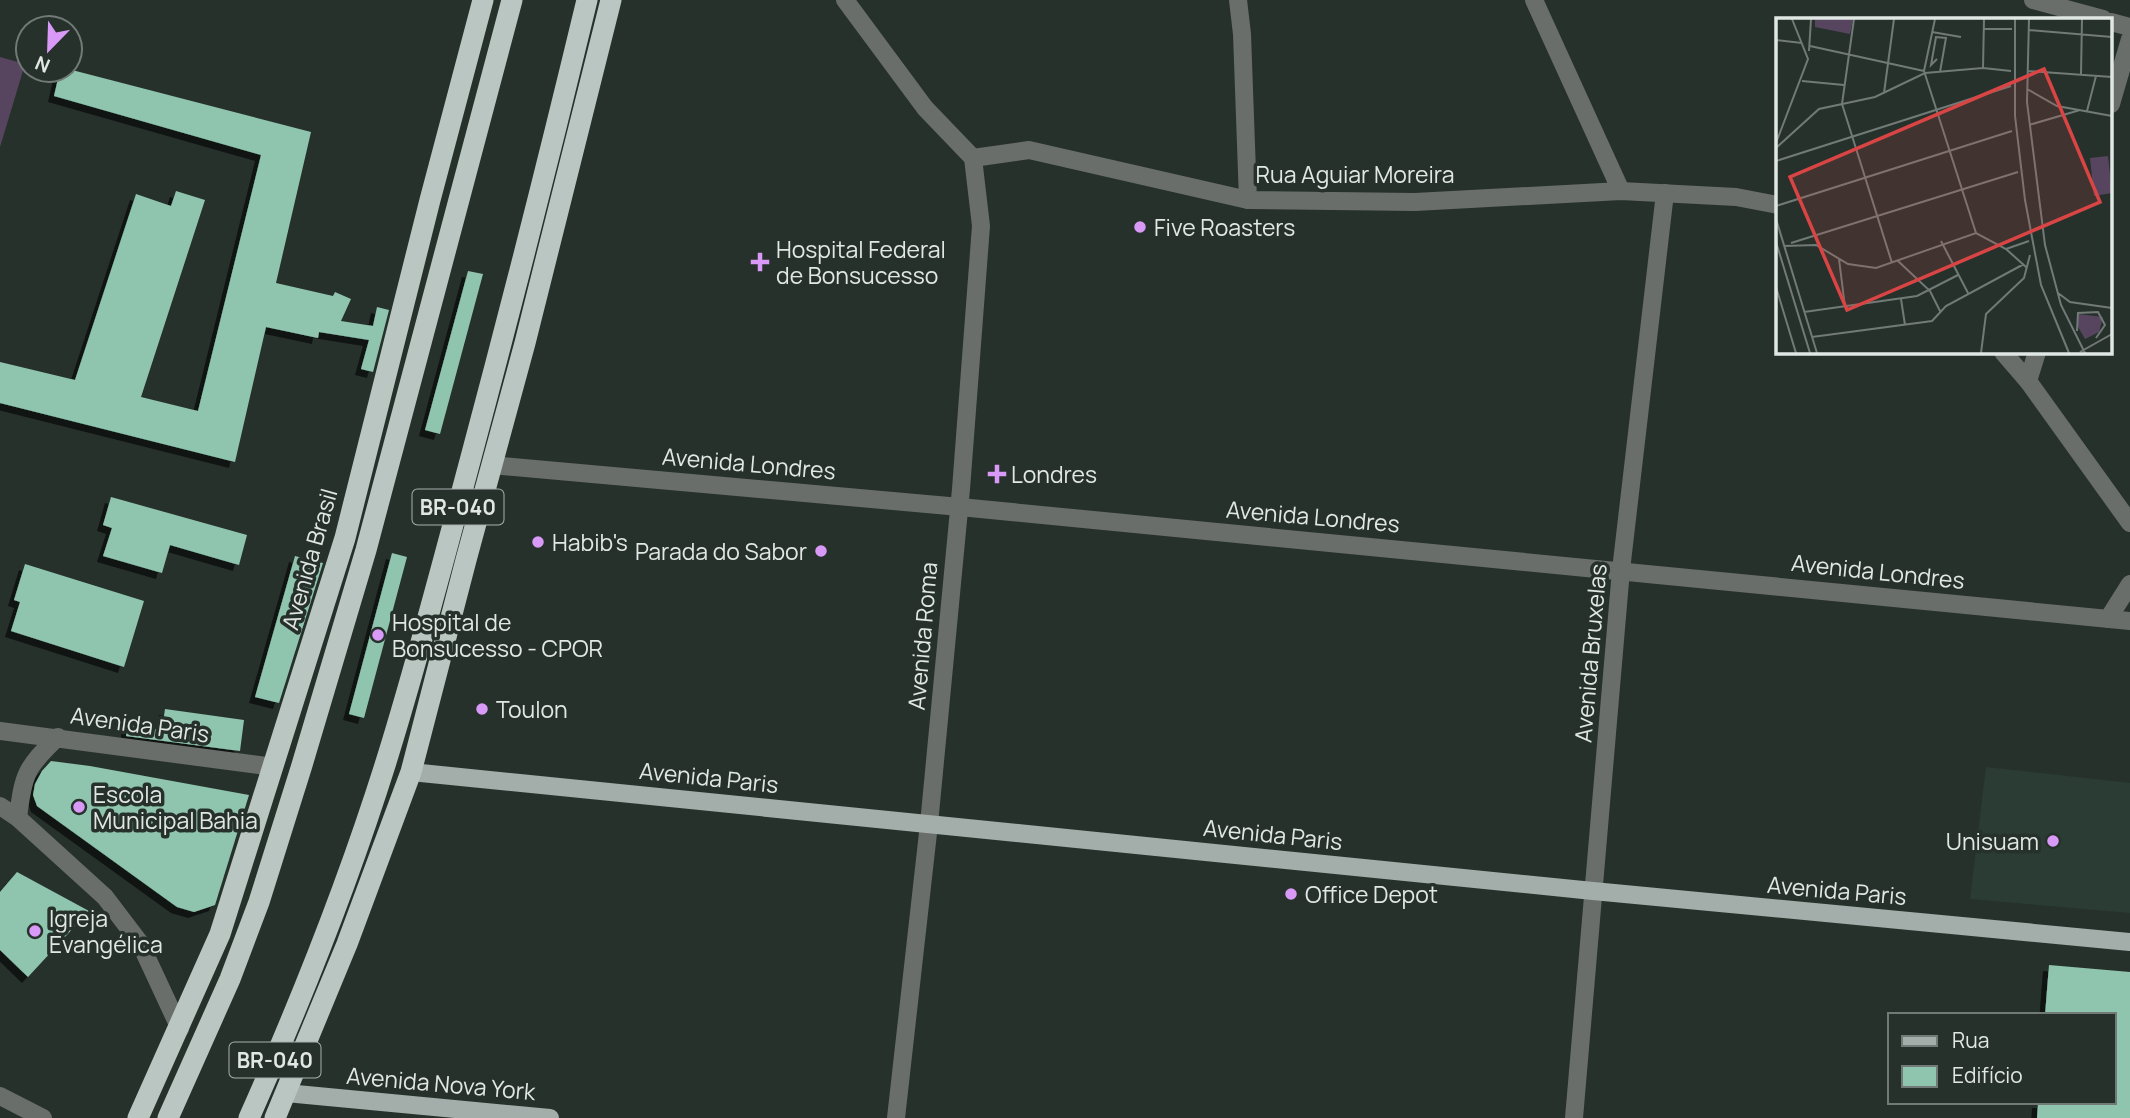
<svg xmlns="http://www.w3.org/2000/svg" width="2130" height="1118" font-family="Manrope,sans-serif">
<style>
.built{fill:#2b3c34}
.grass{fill:#574560}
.building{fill:#8fc5ae;filter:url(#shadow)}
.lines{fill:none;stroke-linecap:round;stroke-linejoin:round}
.minor{stroke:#696e6b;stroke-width:18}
.major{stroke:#a3ada9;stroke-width:18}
.highway{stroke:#bac6c1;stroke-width:21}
.poi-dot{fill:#d99af7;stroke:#27312c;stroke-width:2.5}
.labels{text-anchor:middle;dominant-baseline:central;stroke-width:7;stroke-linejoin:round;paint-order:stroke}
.shield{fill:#27312c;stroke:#a9b0ad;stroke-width:2}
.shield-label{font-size:21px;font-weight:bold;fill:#e1e7e4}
.street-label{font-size:23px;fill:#e1e7e4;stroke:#27312c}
.poi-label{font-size:23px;fill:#e1e7e4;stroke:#27312c;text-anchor:start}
.inset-road{fill:none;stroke:#717a76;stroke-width:2}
.view{fill:#d84544;fill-opacity:0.15;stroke:#d84544;stroke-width:3.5}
.inset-edge{fill:none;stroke:#e1e7e4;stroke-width:3.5}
</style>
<defs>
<filter id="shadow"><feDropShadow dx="-6" dy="6" stdDeviation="0" flood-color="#0009"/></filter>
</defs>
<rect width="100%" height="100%" fill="#27312c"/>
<path class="built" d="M1986,767L2130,783V913L1970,899Z"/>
<path class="grass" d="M0,57L25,64L0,147Z"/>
<g class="building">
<path d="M60,70H72L311,132L276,283L333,296L335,292L351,299L341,321L373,326L377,307L389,310L373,372L361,369L369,340L319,332L318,338L266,327L235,462L0,403V362L75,380L136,194L171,206L176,191L205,200L141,397L198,411L261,155L54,96Z"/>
<path d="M468,271L483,274L440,434L425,430Z"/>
<path d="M111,497L247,535L239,565L170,545L162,573L103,556L112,528L103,525Z"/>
<path d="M392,553L407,557L364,718L349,714Z"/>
<path d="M295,556L323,563L279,703L255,697Z"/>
<path d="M25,564L144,601L124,667L11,631L20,602L14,600Z"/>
<path d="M165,709L244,720L240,751L126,736L128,725L162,730Z"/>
<path d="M51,761L90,766L249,795L215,905L194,912L177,907L37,806L33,795L35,784L42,771Z"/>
<path d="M17,872L89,911L28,977L0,950V892Z"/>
<path d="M2049,965L2130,972V1118H2037L2038,1102H2114V1015H2045Z"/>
</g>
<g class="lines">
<g class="minor">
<path d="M845,0L925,108L973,158"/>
<path d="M1238,0L1242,34L1248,200"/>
<path d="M1534,0L1621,191"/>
<path d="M2033,0L2103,19"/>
<path d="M2111,22L2130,27"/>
<path d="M2111,104L2130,39"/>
<path d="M973,158L1029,150L1248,200L1415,202L1621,191L1736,197L1778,205"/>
<path d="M2003,352L2028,381L2130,523"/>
<path d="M2028,381L2037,352"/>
<path d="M491,465L960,507L2130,621"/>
<path d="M2108,619L2130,584"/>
<path d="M0,731L274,767"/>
<path d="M0,806L18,818L105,897L140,943L180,1029"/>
<path d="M18,818C23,774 26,767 58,737"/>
<path d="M0,1096L43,1118"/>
<path d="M896,1118L929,824L961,489L981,226L973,158"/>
<path d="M1574,1118L1621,570L1665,193"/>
</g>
<g class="major">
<path d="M411,772L1593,891L2130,942"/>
<path d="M286,1093L550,1118"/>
</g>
<g class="highway">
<path d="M138,1118L220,934L345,538L430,200L483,0"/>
<path d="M168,1118L230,979L259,902L302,765L366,550L512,0"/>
<path d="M249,1118C301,1001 348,883 386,762C417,663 443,562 470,461C511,308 550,154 587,0"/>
<path d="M275,1118L347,944L411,772L466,560L525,343L611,0"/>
</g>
</g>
<g class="poi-dot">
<circle cx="1140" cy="227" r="7"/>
<path d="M756.5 251.5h7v7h7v7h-7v7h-7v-7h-7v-7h7z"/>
<path d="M993.5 463.5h7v7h7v7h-7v7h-7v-7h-7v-7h7z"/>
<circle cx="538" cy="542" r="7"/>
<circle cx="821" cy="551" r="7"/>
<circle cx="378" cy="635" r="7"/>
<circle cx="482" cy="709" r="7"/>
<circle cx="79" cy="807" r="7"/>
<circle cx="2053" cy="841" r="7"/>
<circle cx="1291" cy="894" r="7"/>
<circle cx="35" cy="931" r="7"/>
</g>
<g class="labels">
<g class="shield">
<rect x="412.5" y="489.5" width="91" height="35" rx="5"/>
<rect x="229.5" y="1042.5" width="91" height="35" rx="5"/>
</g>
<g class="shield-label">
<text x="458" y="507">BR-040</text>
<text x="275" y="1060">BR-040</text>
</g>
<g class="street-label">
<text x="1355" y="174">Rua Aguiar Moreira</text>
<text transform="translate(749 463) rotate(5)">Avenida Londres</text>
<text transform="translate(1313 516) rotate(5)">Avenida Londres</text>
<text transform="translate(309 559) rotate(-74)">Avenida Brasil</text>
<text transform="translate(1878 571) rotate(6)">Avenida Londres</text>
<text transform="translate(922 636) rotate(-85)">Avenida Roma</text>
<text transform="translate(1590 653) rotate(-85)">Avenida Bruxelas</text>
<text transform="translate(140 724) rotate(8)">Avenida Paris</text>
<text transform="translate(709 777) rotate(6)">Avenida Paris</text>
<text transform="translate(1273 834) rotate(6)">Avenida Paris</text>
<text transform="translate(1837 890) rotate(5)">Avenida Paris</text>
<text transform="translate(441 1083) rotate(5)">Avenida Nova York</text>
</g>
<g class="poi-label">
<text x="1154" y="227">Five Roasters</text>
<text x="776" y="249">Hospital Federal<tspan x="776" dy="26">de Bonsucesso</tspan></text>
<text x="1011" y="474">Londres</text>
<text x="552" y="542">Habib's</text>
<text x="807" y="551" text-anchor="end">Parada do Sabor</text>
<text x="392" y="622">Hospital de<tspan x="392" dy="26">Bonsucesso - CPOR</tspan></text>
<text x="496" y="709">Toulon</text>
<text x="93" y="794">Escola<tspan x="93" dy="26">Municipal Bahia</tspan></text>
<text x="2039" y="841" text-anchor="end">Unisuam</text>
<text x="1305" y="894">Office Depot</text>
<text x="49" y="918">Igreja<tspan x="49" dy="26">Evangélica</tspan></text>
</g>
</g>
<g transform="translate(1776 18)">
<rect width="336" height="336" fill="#27312c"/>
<path d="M39,1H77L74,16L39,9ZM332,138L336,175L318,178L314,140ZM302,296L327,299L323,314L309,321L301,307Z" fill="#574560"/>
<path class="inset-road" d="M78,1L66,86L116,245M159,1L148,53L200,215M239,1V98L249,182L265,267L293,335M253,1L251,84L269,227L285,287L309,335M208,11H236M252,12L336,19M156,14L185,19M0,22L26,25M34,28L148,53M33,33L35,1M161,41L155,47L160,19L170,20L164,54M207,50L208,1M251,53L336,59M305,56L306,1M26,63L68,67M251,71L281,88L336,98M108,75L118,1M311,93L320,58M253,107L304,92M0,125L32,41L16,1M0,130L43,91L99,79L149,55L207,50L235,53M0,143L235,68M0,188L236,113M0,201L41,335M165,223L192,275M0,224L34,335M15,225L242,154M8,228L40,227L72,246L100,250L200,215L230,231L250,249M230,231L253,223M63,241L69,289M122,243L154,273L164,293M0,269L20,335M282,275L294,284L336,290M125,281L129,307M28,294L141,278L182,257M301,313L302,295L322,294L329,307L320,320M36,319L156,303L170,288L248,246M304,334L336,316M205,335L210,296L248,260L254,237"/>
<path class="view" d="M268,51L324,184L71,292L14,159Z"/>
<rect width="336" height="336" class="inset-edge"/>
</g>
<rect x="1888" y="1013" width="228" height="91" fill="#27312c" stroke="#717a76" stroke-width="2"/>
<rect x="1902" y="1036" width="35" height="10" fill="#a3ada9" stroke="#717a76" stroke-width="2"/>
<text x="1952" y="1048" font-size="21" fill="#e1e7e4">Rua</text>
<rect x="1902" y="1066" width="35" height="21" fill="#8fc5ae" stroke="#717a76" stroke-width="2"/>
<text x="1952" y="1083" font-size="21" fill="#e1e7e4">Edifício</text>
<g transform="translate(49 49) rotate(203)"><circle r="33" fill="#27312c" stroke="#717a76" stroke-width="2"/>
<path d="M0-5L12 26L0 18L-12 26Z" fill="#d99af7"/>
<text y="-10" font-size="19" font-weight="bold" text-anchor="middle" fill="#e1e7e4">N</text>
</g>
</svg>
